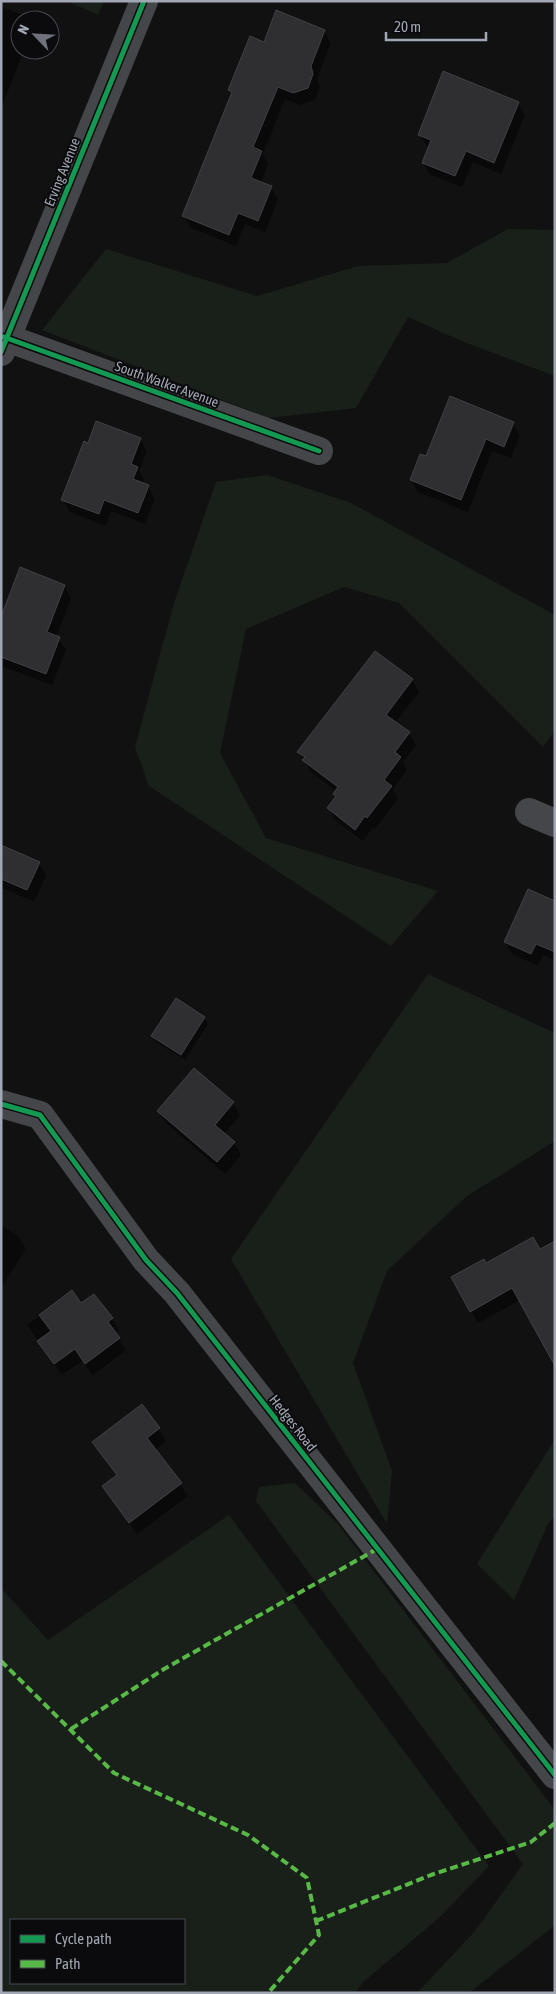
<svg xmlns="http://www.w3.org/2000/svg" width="556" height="1994" font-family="'Asap Condensed',sans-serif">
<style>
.green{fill:#19201a;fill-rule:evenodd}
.shadow{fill:#0007}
.building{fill:#2f2f31;stroke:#404145}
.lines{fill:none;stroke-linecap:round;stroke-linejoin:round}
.minor{stroke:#45464a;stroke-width:28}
.quiet{stroke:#58b947;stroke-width:4;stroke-dasharray:8 4;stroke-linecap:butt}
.cycleway-casing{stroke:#0b0b0d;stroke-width:8}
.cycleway{stroke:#139951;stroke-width:5}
.labels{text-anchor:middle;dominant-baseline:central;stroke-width:4;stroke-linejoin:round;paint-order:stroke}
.street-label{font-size:14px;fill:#a1a7b4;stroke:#0b0b0d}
</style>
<rect width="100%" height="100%" fill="#111"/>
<g class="green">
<path d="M67,1H104L98,15Z"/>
<path d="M508,229L555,230V376L464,342L408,317L356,408L269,418L42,330L106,249L257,296L358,266L447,263Z"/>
<path d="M267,475L351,503L555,615V730L543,747L399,603L344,587L246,629L220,753L266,838L438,891L391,946L149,786L135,747L174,603L216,482Z"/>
<path d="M428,974L555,1033V1141L467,1196L387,1271L353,1363L392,1471L387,1524L231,1259Z"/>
<path d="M555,1439V1517L549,1522L514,1600L477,1564Z"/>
<path d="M295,1483L338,1524L555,1810V1925L469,1993H417L475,1931L523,1864L256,1501L259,1487Z"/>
<path d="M229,1515L489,1866L439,1918L363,1982L355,1993H1V1588L48,1640ZM184,1920V1983H11V1920Z"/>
</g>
<g class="shadow">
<path d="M1,7L25,16L27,20H20V50H24L1,109Z"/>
<path d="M324,31L331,43L317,79L320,87L315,100L300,105L285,99L263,154L268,164L261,183L271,187L278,199L265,232L245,224L236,246L191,228L184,216L232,96L229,90L264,44Z"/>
<path d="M518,103L525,115L501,174L473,162L462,187L430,175L423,162L429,148L419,135Z"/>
<path d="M513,423L520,435L511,458L492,451L468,512L418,492L411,480L427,458Z"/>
<path d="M140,439L147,451L139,471L144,480L142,484L148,486L155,499L145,524L111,511L106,526L70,512L63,500L88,444Z"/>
<path d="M64,586L71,598L56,637L66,650L52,685L1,666V620Z"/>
<path d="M412,680L419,692L395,723L409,733L416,745L403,762L407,770L393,789L398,799L375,829L373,827L363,841L335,820L328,808L336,797L335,794L336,791L311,772L299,752Z"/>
<path d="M1,846L39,863L46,875L34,902L1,887Z"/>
<path d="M555,903V960L543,955L538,966L512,954L505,942Z"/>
<path d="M204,1018L208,1024L185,1060L156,1042L153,1036Z"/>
<path d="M233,1103L240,1115L224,1134L234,1143L241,1155L225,1174L166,1123L159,1111Z"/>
<path d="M1,1225L19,1237L26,1249L1,1288Z"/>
<path d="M540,1251L520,1300L478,1323L453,1278L486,1264Z"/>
<path d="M72,1292L81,1305L112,1319L119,1331L115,1333L126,1350L93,1375L82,1361L62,1375L27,1325Z"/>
<path d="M159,1429L166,1441L155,1450L188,1496L137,1534L103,1487L117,1476L93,1442Z"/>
</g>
<g class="building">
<path d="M276,10L325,30L311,66L313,74L308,88L293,93L278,87L253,147L262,151L251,178L272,186L258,221L238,213L229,235L182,216L232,92L228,90L250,36L264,42Z"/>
<path d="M443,71L519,102L494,163L466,151L455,176L422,163L431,140L418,135Z"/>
<path d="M450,396L514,422L504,447L486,439L461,500L410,480L420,454L426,456Z"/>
<path d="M96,421L141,438L131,464L138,467L133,479L149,485L138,513L104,500L99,514L61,500L84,441L88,443Z"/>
<path d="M20,567L65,585L47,632L60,637L46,674L1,657V617Z"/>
<path d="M375,651L413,679L386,715L410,732L395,752L401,757L384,780L392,786L367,818L365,816L355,830L327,808L336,796L333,794L338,787L302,760L305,757L297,752Z"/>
<path d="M1,845L40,862L27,890L1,879Z"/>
<path d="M528,889L555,901V952L536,944L531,954L504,942Z"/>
<path d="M176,998L205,1017L181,1055L151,1036Z"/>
<path d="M194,1068L234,1102L215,1125L235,1142L217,1162L157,1111Z"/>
<path d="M533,1237L540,1249L555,1241V1366L512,1288L470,1312L451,1277L484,1259L486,1263Z"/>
<path d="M72,1290L81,1303L94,1294L113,1318L108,1322L120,1338L85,1364L75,1349L54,1364L37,1341L51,1331L39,1315Z"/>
<path d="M142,1404L160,1428L147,1438L182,1483L129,1523L102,1486L117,1475L92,1442Z"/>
</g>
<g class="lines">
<g class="minor">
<path d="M1,336L319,451"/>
<path d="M1,352L144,1"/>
<path d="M529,812L555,823"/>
<path d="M1,1104L40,1115L146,1260L177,1293L555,1775"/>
</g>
<g class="quiet">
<path d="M1,1661L114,1773L248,1835L307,1878L319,1935L268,1993"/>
<path d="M71,1729L164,1669L377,1549"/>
<path d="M316,1921L431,1875L531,1842L555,1823"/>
</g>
<defs>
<g id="cycleway">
<path d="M1,336L319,451"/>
<path d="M1,352L144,1"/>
<path d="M1,1104L40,1115L146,1260L177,1293L555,1775"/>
</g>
</defs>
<use href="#cycleway" class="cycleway-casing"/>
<use href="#cycleway" class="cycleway"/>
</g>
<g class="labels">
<g class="street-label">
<text transform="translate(62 172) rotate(-68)">Erving Avenue</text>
<text transform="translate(167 384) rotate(20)">South Walker Avenue</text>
<text transform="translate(293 1423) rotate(52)">Hedges Road</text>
</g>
</g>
<rect width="556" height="1994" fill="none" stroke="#a1a7b4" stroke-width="5"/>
<rect x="10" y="1919" width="175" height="65" fill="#0b0b0d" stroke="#474950"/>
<rect x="20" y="1935" width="25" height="8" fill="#139951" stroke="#474950"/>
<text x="55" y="1944" font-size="15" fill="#a1a7b4">Cycle path</text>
<rect x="20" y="1960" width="25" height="8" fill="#58b947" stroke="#474950"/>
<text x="55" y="1969" font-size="15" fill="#a1a7b4">Path</text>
<g transform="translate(35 35) rotate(295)"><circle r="24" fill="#0b0b0d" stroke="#474950"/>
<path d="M0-4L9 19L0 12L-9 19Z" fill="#6f727b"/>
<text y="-8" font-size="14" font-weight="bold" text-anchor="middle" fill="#a1a7b4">N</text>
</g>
<path d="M386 32v8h100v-8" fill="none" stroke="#a1a7b4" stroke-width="2.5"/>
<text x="394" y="32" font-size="15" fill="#a1a7b4" stroke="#0b0b0d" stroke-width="4" paint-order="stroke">20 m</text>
</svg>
